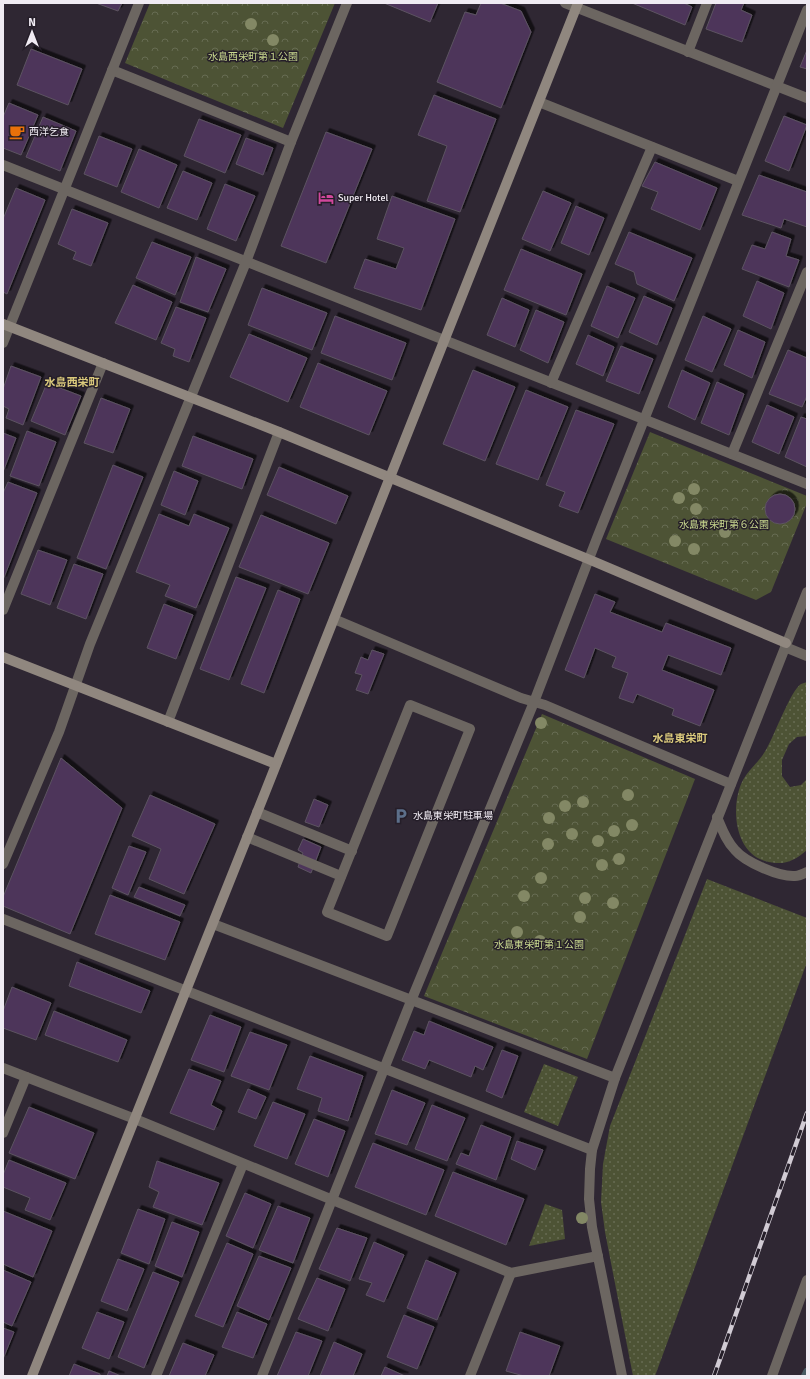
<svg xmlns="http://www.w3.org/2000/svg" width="810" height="1379" font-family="Signika,'Noto Sans JP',sans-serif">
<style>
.grass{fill:url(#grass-dots)}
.park{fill:url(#park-crowns)}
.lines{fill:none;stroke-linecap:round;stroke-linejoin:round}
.stream{stroke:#485b64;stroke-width:8}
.building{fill:#4d355a;stroke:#5c5361;filter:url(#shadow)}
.lane{stroke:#6c6661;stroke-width:10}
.street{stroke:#6c6661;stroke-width:10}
.secondary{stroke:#90877f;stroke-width:10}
.rail-casing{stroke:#d1cbd4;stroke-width:4.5}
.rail{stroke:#251e29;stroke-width:3;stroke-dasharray:9;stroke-linecap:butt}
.tree{fill:#838865}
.labels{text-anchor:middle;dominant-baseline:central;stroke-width:3;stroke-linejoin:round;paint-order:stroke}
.park-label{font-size:10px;fill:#c8d88e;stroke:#251e29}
.poi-label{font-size:10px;fill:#f0ebf3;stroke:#251e29;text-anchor:start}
.neighbourhood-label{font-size:11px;font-weight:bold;fill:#dbca7c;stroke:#251e29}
</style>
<defs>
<pattern id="grass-dots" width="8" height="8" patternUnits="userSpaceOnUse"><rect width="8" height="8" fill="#4d5335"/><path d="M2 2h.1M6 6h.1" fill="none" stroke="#676c53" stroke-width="1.8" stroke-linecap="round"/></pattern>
<pattern id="park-crowns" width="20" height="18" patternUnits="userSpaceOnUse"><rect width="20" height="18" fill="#4d5335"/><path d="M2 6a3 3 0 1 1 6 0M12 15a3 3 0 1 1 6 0" fill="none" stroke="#676c53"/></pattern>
<filter id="shadow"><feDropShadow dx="3.5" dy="-3.5" stdDeviation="0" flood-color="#0009"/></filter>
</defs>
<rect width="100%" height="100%" fill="#2f2733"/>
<g class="grass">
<path d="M807,682V736L797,737L789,744L782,760V776L790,787L801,785L807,779V850C793,862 783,866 765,861C734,852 730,805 743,780C750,768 761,760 767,748C774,736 791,690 801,684C803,683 805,683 807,682Z"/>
<path d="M707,879L807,918V962L655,1376H633L605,1232L601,1202L603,1164L610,1126Z"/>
<path d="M544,1064L578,1077L558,1126L524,1112Z"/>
<path d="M545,1204L562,1210L565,1239L529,1246Z"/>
</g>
<g class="park">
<path d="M150,3H335L283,128L125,63Z"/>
<path d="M650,432L807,496V503L771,592L756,600L606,539Z"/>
<path d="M542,714L695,779L587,1059L424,996Z"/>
</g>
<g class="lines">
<path class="stream" d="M805,1376L807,1372"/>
</g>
<g class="building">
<path d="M96,3H122L118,11Z"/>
<path d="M384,3H438L430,22Z"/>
<path d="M481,3H500L521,11L531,32L501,108L437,82L465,12L476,15Z"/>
<path d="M632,3H684L692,7L685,25Z"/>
<path d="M716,3H744L741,10L752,15L742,42L706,29Z"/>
<path d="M31,49L82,69L68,105L17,85Z"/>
<path d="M807,50V69L800,67Z"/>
<path d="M434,95L496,119L460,212L427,201L447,146L418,135Z"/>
<path d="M9,103L38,115L21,155L3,148V117Z"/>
<path d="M784,116L807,125L789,171L765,161Z"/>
<path d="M43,117L76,131L60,171L26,157Z"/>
<path d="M199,119L241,135L225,173L184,156Z"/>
<path d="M326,132L372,149L326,263L281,246Z"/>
<path d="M99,136L132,149L117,187L84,174Z"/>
<path d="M246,138L273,148L263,175L236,164Z"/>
<path d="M139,149L177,165L159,208L121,192Z"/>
<path d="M655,162L717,188L700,230L651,209L658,192L642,186Z"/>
<path d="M183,171L212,183L197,220L167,208Z"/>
<path d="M759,175L807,192V227L784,219L781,228L742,215Z"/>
<path d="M225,184L255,196L236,241L207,229Z"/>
<path d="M16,188L45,200L7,294L3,292V219Z"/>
<path d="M543,191L571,203L550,251L522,239Z"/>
<path d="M392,196L455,219L421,310L354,288L365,259L396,269L404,248L377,239Z"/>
<path d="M576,206L604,218L589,255L561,243Z"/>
<path d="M72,209L108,223L91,266L73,259L76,252L58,244Z"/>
<path d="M629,232L692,258L674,301L637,284L634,272L615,264Z"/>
<path d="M772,232L791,239L786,256L799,260L789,287L742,269L752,245L765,249Z"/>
<path d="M152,242L191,257L175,295L136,278Z"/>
<path d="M521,249L582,274L566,315L504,290Z"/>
<path d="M196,257L226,269L208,312L180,302Z"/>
<path d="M757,281L784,293L771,329L743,316Z"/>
<path d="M133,285L172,302L156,340L115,323Z"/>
<path d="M607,286L635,298L618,338L591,326Z"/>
<path d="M262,288L327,313L312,350L248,325Z"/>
<path d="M644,296L672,308L657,345L629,332Z"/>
<path d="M502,298L529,310L515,347L487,335Z"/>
<path d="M176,307L206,318L189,362L173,356L175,349L161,343Z"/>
<path d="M536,310L564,322L548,363L520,350Z"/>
<path d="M335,316L406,343L392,380L321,353Z"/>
<path d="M703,316L731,329L712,372L685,360Z"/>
<path d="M738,330L765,342L752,378L724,365Z"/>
<path d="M249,334L307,358L288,402L230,377Z"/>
<path d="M588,335L614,347L603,376L576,364Z"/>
<path d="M621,346L653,359L639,394L606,381Z"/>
<path d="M788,350L807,358V396L802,407L769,394Z"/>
<path d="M318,363L387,391L369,435L300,407Z"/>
<path d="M11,366L41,377L23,425L6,418L9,409L3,406V389Z"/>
<path d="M473,370L515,387L485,461L443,444Z"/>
<path d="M682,370L710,383L695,420L668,407Z"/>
<path d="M717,382L744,394L729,435L701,423Z"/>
<path d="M47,383L81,396L65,435L31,421Z"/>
<path d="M526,390L568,407L538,480L496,464Z"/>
<path d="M101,398L130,409L113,453L84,443Z"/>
<path d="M767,405L794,417L779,454L752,442Z"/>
<path d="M576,410L614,424L578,513L559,506L565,492L546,485Z"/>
<path d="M801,417L807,419V467L785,457Z"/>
<path d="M27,431L56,442L39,486L10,476Z"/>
<path d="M3,433L16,438L3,472Z"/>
<path d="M193,436L253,459L242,489L182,466Z"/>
<path d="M113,465L143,477L106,569L77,558Z"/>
<path d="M279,467L348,496L336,524L267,495Z"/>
<path d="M174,471L198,481L185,515L161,505Z"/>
<path d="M8,482L37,493L3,580V493Z"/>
<circle cx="780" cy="509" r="15"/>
<path d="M159,514L189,526L194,514L229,528L196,608L165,596L170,585L136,572Z"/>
<path d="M261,515L329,543L308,594L239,567Z"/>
<path d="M38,550L67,560L50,605L21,594Z"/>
<path d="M74,564L103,574L86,619L57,608Z"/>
<path d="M236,577L266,588L229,680L200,669Z"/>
<path d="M278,590L300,599L264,693L241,684Z"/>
<path d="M595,594L615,602L610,612L662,632L666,623L731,648L721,675L668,655L662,670L714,690L700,726L672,715L674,709L637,694L633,703L619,698L628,673L612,667L616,657L595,648L584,678L565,670Z"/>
<path d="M164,604L193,615L176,659L147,648Z"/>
<path d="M372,650L384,654L368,694L356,690L362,675L355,673L361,657L368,660Z"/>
<path d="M61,758L122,808L70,934L3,906V897Z"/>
<path d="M150,795L215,824L184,894L149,879L161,849L132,836Z"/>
<path d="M314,799L328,805L319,827L305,822Z"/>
<path d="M303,839L321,847L311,873L298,867L303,853L298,850Z"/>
<path d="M129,846L146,852L128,895L112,888Z"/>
<path d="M139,887L185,905L180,916L134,897Z"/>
<path d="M110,895L180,922L165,960L95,934Z"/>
<path d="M77,962L150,991L141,1013L69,986Z"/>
<path d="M12,987L51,1003L36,1040L3,1028V1011Z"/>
<path d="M54,1011L127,1040L118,1062L45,1035Z"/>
<path d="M210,1015L241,1027L224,1072L191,1060Z"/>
<path d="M429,1021L493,1047L483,1070L475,1066L471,1077L429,1060L425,1069L402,1060L414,1031L424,1035Z"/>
<path d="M250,1032L287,1045L269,1090L231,1076Z"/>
<path d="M502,1050L518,1056L502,1098L486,1091Z"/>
<path d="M310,1056L363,1076L348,1121L318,1111L322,1098L297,1089Z"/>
<path d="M189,1069L221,1081L211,1105L222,1111L214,1130L170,1113Z"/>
<path d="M248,1089L266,1097L256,1119L238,1112Z"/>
<path d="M392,1090L425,1103L407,1145L375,1134Z"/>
<path d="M273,1102L305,1114L287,1159L254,1146Z"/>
<path d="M432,1105L465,1118L447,1161L415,1149Z"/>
<path d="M29,1107L94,1133L75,1179L9,1153Z"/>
<path d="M314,1119L345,1131L328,1177L295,1164Z"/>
<path d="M481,1125L511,1137L496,1180L456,1164L461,1153L469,1156Z"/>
<path d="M517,1141L543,1150L535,1170L511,1159Z"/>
<path d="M373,1143L444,1170L426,1215L355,1187Z"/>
<path d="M9,1160L66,1183L50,1220L25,1210L30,1198L3,1187V1175Z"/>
<path d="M157,1161L219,1183L202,1225L153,1207L159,1192L149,1187Z"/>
<path d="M453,1172L524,1199L506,1245L435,1216Z"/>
<path d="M245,1193L271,1204L253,1248L226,1236Z"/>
<path d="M278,1206L310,1218L293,1263L259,1250Z"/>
<path d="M138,1209L165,1219L149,1264L121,1253Z"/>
<path d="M3,1211L52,1231L33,1277L3,1264Z"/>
<path d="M172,1222L199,1232L182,1277L155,1266Z"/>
<path d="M337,1228L367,1238L350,1281L319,1269Z"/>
<path d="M374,1242L404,1255L384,1302L366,1295L372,1283L359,1279Z"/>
<path d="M227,1243L253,1254L223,1327L195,1316Z"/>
<path d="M259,1256L291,1268L269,1320L237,1306Z"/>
<path d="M118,1259L144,1269L127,1311L101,1301Z"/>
<path d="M426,1260L456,1273L437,1320L407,1308Z"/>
<path d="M3,1270L31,1282L12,1326L3,1322Z"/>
<path d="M153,1272L179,1282L144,1368L118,1357Z"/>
<path d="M317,1278L345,1289L328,1331L298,1319Z"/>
<path d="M97,1312L124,1322L109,1359L82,1348Z"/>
<path d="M237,1312L267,1324L253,1358L222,1347Z"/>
<path d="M404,1315L434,1327L417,1369L387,1357Z"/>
<path d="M3,1328L14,1332L3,1359Z"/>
<path d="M296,1332L322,1341L308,1376H277Z"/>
<path d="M520,1332L560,1346L549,1376H524L506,1371Z"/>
<path d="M334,1342L362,1354L353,1376H320Z"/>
<path d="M183,1343L214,1355L205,1376H169Z"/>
<path d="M74,1364L100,1374V1376H69Z"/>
<path d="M385,1367L405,1376H381Z"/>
<path d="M109,1371L121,1376H107Z"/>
</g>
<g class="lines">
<g class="lane">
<path d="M785,647L807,656"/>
<path d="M410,705L470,729L387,936L327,912Z"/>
<path d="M257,812L352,851"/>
<path d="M717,817C722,829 726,841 735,850C745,862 779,877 795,876C799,876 803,874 807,872"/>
<path d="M247,837L341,876"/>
</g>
<g class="street">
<path d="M565,3L807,98"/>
<path d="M688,52L707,3"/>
<path d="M112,70L291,142"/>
<path d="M539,102L738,181"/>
<path d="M3,165L807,484"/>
<path d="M3,343L139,3"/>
<path d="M551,383L652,147"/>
<path d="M732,454L807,272"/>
<path d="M3,610L103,363"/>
<path d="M334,619L521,698L545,705L731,784"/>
<path d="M168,722L279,432"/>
<path d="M3,864L59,732L90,644L246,262L291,142L347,3"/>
<path d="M3,919L592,1150"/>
<path d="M213,924L615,1078"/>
<path d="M3,1068L135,1119L511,1273L598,1256"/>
<path d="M3,1133L26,1077"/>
<path d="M156,1376L243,1164"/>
<path d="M262,1376L411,1001L534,702L597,538L807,10"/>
<path d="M470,1376L511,1273"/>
<path d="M622,1376L592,1227L589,1199L590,1169L592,1150L615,1078L807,592"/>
<path d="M772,1376L807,1280"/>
</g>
<g class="secondary">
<path d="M3,324L279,432L588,559L786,643"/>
<path d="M3,657L276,764"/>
<path d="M32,1376C216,919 396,461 578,3"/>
</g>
<defs>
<path id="rail" d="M714,1376L807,1113"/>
</defs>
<use href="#rail" class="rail-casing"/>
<use href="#rail" class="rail"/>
</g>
<g class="tree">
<circle cx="251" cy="24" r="6"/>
<circle cx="273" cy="40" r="6"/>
<circle cx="694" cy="489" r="6"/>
<circle cx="679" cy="498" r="6"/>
<circle cx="696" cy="509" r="6"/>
<circle cx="725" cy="532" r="6"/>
<circle cx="675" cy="541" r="6"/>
<circle cx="694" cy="549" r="6"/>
<circle cx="541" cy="723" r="6"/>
<circle cx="628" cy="795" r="6"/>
<circle cx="583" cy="802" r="6"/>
<circle cx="565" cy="806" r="6"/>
<circle cx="549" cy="818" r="6"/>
<circle cx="632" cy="825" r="6"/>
<circle cx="614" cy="831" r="6"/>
<circle cx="572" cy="834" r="6"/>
<circle cx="598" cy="841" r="6"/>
<circle cx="548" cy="844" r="6"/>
<circle cx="619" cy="859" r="6"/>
<circle cx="602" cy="865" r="6"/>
<circle cx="541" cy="878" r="6"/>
<circle cx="524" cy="896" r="6"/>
<circle cx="585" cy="898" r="6"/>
<circle cx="613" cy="903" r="6"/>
<circle cx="580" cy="917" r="6"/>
<circle cx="517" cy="932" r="6"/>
<circle cx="540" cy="941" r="6"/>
<circle cx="582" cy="1218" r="6"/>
</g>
<defs>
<symbol id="cafe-bare" viewBox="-9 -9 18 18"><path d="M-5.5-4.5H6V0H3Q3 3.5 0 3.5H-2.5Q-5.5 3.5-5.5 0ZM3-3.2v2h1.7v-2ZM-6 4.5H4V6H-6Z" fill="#e8710a" stroke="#251e29" stroke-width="2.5" paint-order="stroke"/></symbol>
<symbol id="hotel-bare" viewBox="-9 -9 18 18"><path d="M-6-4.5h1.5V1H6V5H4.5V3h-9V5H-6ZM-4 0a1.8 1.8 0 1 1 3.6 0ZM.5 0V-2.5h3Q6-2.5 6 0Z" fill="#d1479c" stroke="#251e29" stroke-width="2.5" paint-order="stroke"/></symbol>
<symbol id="parking-bare" viewBox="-9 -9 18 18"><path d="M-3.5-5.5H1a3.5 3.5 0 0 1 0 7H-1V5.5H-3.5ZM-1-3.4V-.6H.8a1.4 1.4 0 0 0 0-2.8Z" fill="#5c6f8a" stroke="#251e29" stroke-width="2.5" paint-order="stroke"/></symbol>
</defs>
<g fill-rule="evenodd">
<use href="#cafe-bare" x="6" y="121" width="22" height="22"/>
<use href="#hotel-bare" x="315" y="187" width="22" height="22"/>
<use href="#parking-bare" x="390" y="805" width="22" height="22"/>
</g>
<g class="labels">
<g class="park-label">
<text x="253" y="57">水島西栄町第１公園</text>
<text x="724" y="525">水島東栄町第６公園</text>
<text x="539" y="945">水島東栄町第１公園</text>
</g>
<g class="poi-label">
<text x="29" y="132">西洋乞食</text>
<text x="338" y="198">Super Hotel</text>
<text x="413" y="816">水島東栄町駐車場</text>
</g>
<g class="neighbourhood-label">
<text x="72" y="382">水島西栄町</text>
<text x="680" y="738">水島東栄町</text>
</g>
</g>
<rect width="810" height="1379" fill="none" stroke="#f0ebf3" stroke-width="8"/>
<g transform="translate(32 32)" stroke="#251e29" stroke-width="3" paint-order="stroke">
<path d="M0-3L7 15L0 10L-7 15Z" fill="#f0ebf3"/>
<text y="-6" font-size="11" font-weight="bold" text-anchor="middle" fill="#f0ebf3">N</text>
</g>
</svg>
